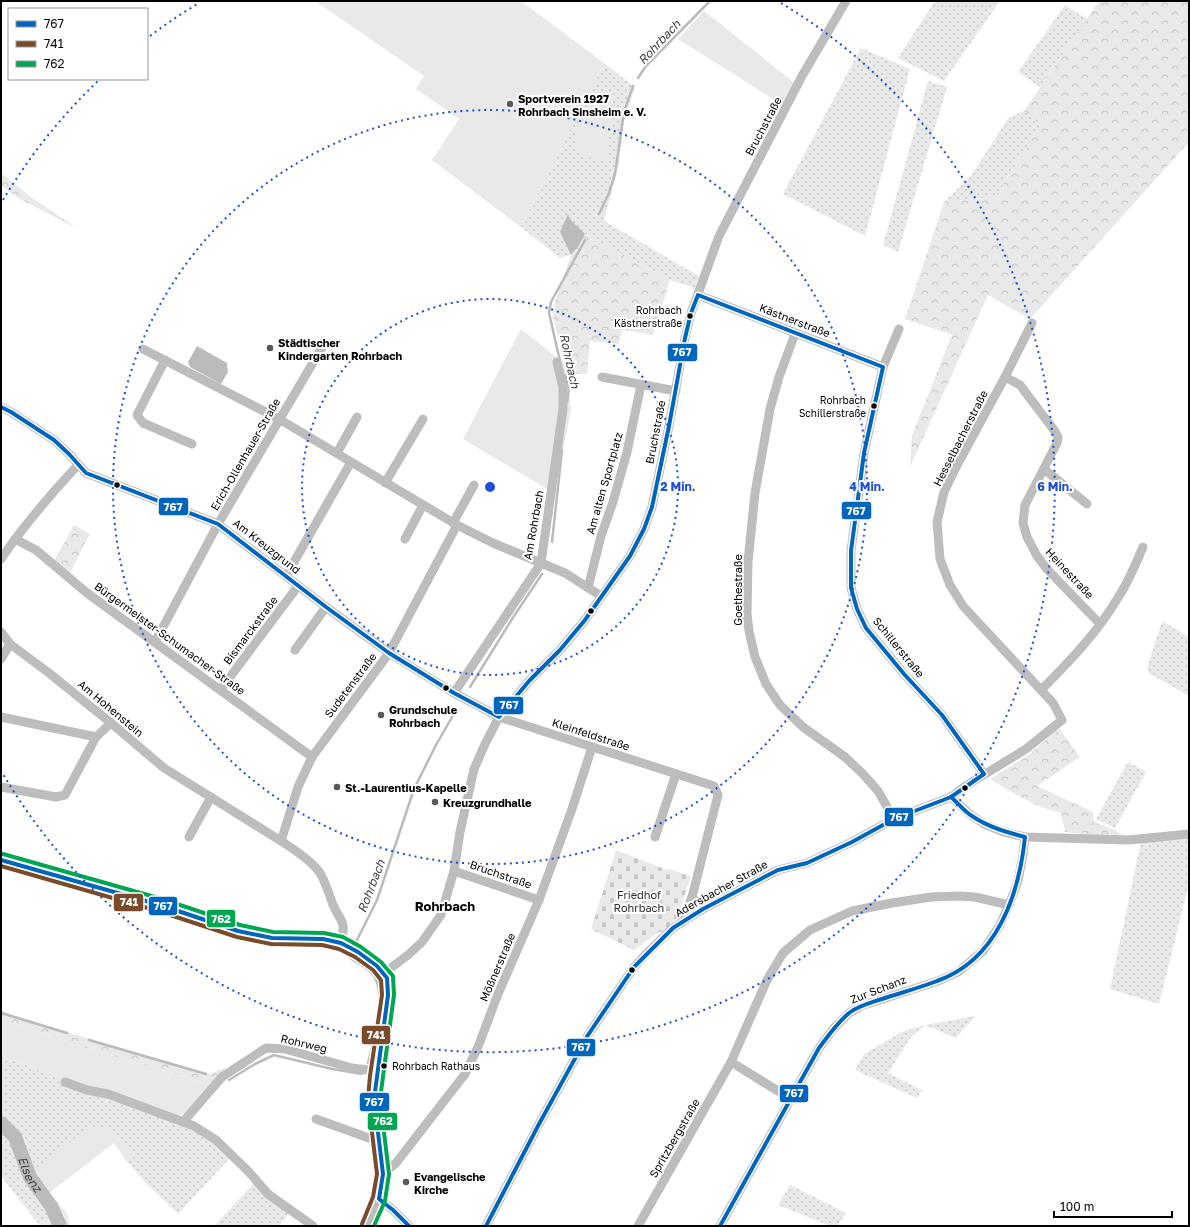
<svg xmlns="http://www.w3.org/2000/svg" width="1190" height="1227" font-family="'Golos Text',sans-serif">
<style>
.grass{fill:url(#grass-dots)}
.forest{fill:url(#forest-crowns)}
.cemetery{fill:url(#cemetery-stones)}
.garden{fill:#e9e9e9}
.water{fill:#bbb}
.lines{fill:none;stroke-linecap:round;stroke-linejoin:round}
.stream{stroke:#bbb;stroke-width:2.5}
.river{stroke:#bbb;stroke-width:14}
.minor{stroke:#bdbdbd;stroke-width:9}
.major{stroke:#bdbdbd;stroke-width:12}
.bus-1-casing{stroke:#fff;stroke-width:7}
.bus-2-casing{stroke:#fff;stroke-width:7}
.bus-3-casing{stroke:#fff;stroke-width:7}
.bus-1{stroke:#0065bd;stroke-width:4}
.bus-2{stroke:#7a4b2a;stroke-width:4}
.bus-3{stroke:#00a651;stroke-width:4}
.ring{fill:none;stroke:#1d4ed8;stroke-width:2;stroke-dasharray:2 4}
.poi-dot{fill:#595959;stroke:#fff;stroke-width:1.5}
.bus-dot{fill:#000;stroke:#fff;stroke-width:1.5}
.labels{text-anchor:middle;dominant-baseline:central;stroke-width:4;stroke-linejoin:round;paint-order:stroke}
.bus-label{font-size:10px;fill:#000;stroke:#fff;text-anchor:end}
.poi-label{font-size:11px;font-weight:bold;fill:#000;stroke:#fff;text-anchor:start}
.street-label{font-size:11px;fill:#000;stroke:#fff}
.park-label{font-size:11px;fill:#2e2e2e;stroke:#fff}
.water-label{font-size:12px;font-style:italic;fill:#3f3f3f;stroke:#fff}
.quarter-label{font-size:13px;font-weight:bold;fill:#000;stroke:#fff}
.centre{fill:#1d4ed8;stroke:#fff;stroke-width:2}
.ring-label{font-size:12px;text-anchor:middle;font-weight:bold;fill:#1d4ed8;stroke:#fff;stroke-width:4;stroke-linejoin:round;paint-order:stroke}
.line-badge{stroke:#fff;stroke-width:1.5}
.badge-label{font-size:11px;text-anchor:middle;font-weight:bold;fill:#fff}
</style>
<defs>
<pattern id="grass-dots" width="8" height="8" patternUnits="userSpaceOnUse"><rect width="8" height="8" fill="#e9e9e9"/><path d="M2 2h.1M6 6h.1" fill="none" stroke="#c6c6c6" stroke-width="1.8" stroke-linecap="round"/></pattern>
<pattern id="forest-crowns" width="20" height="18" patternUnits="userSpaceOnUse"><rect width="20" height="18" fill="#e9e9e9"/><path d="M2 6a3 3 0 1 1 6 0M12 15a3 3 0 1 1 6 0" fill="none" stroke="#c6c6c6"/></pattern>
<pattern id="cemetery-stones" width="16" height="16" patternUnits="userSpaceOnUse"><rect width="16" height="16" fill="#e9e9e9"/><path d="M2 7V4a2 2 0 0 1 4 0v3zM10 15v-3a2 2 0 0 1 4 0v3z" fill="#c6c6c6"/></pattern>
</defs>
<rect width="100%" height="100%" fill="#fff"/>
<g class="grass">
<path d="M935,1H1000L944,81L898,58Z"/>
<path d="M1065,5L1087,19L1040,87L1018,72Z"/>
<path d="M861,48L910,69L865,236L783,194Z"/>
<path d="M604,63L635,87L624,121L619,163L604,221L699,276L695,288L670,280L585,234L569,218L560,232L571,255L560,258L521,227Z"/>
<path d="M928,81L947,87L898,252L883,245Z"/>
<path d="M1024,111L1041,125L995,197L944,202L971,176L1009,117Z"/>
<path d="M1162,621L1189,637V696L1149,673L1147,668Z"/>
<path d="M1128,762L1146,772L1115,828L1096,819Z"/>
<path d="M1189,832V883L1159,1004L1110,989L1142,837Z"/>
<path d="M976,1016L956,1038L925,1025L911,1037L888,1073L922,1090L917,1098L855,1070L864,1054L902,1032L925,1025Z"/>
<path d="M1,1056L69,1081L176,1117L175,1125H184L213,1143L229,1159L178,1214L144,1181L125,1159L131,1155L108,1129L31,1172L64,1210L40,1226L1,1176Z"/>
<path d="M255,1182L289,1213L279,1226H214Z"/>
<path d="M790,1185L846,1213L837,1226H830L778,1205Z"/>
</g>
<g class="forest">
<path d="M1099,1H1189V142L1030,319L988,295L910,467L912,435L952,335L905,319L944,202L995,197L1041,125L1024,111Z"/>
<path d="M1,173L31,197L78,229L20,199L1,186Z"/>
<path d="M585,234L670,280L653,335L622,330L619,344L590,341L587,374H567L566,365L553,318L555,302L571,255L578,247Z"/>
<path d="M74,525L90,534L70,573L54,561Z"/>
<path d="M1059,728L1080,757L1037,786L1093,812L1094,822L1115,830L1127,838L1065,832L1061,813C1033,806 1015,794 990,779L1030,754Z"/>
<path d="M1,1011L80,1036L210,1074L224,1068L226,1071L212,1085L76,1045L1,1020Z"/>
<path d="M64,1210L67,1213L70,1226H41Z"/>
</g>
<path class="cemetery" d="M616,850L667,870L669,869L691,876L677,918L664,932H659L634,950L591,929Z"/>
<g class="garden">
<path d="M315,1H521L604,63L521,227L432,160L459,119L416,89L424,76Z"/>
<path d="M704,11L796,84L784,106L678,39Z"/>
<path d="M596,90L613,98L607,160H601L584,156L576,147L575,132Z"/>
<path d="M521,329L566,365L571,411L554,493L463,439Z"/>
<path d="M1,1020L76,1045L212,1085L191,1110L176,1117L69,1081L1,1056Z"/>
<path d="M91,1126L108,1129L132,1155L125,1159L114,1143L49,1193L31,1172Z"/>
</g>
<g class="water">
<path d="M568,214L569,218L585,234L578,247L571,255L560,232Z"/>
<path d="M197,346L227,363L228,372L221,384L190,367L188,362Z"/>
</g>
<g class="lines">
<g class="stream">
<path d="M638,78L646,66L710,1"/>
<path d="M599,214L609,193L615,174L624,112L633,86"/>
<path d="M560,361L549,313L551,302L585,240"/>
<path d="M565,375L569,389L567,402"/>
<path d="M552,542L562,450"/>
<path d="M470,687L514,616L542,574"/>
<path d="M354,946L377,900L414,789L436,745L455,712"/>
<path d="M351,952L350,958C358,963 368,968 373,975C388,993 373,1042 368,1063"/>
<path d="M1,1013L67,1033"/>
<path d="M89,1040L206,1074"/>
<path d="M229,1080L255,1064L274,1055L332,1069L362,1074"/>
</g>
<path class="river" id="s1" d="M1,1123L15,1137L30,1177L51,1206L60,1226"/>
<g class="minor">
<path d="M698,295L883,367"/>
<path d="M899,329L883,367L864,453L851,551V588L857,609L866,628L904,674L942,715L984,774"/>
<path d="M795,334L779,377L770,409L755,493L748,562L747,614L749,631L755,657L766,684L780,705L803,727L845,757L863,774L878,791L894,819"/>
<path d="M143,349L279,419L457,525L493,543L565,573L601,596"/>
<path d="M165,360L137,415L143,423L192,444"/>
<path d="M602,377L676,391"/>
<path d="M1005,377L1020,385L1054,430L1058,437L1057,443L1025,505L1023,523L1027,537L1037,556L1046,568L1100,624"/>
<path d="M1,407L11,412L54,440L69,454L86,473L218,524L326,607L389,653L454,693L499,717L714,786L718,795L692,897L703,909"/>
<path d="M337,453L357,417"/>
<path d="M1044,469L1087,504"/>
<path d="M385,483L423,419"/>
<path d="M453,523L474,485"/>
<path d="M15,539L36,550L87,593L312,757"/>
<path d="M405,539L423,505"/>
<path d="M1,559C24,525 50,495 78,465"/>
<path d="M286,576L351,462"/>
<path d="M588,588L601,536L613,502L627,452L641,385"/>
<path d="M1,632L10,644L49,673L111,723L164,768L281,841C292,848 313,862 320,873C326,883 329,894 333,905C342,924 346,920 341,943"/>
<path d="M155,642L218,524L324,344"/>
<path d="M295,650L326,607"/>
<path d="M1,659L10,644"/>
<path d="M221,689L298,586"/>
<path d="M1041,690C1070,661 1098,632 1119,596C1129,581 1136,563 1143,547"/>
<path d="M454,693L541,563L563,409V388L557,362"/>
<path d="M1,717L96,737"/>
<path d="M1,787L56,797L65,795L96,737L111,723"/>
<path d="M951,797L972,816L986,825L1004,832L1025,837L1129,840L1189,834"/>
<path d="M189,837L211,797"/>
<path d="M655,837L676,774"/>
<path d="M281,841L298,787L312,757L389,653L457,525"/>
<path d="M454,871L539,900"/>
<path d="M681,923L692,897"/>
<path d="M384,973L408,955L422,942L441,915L454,871L460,832L474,769L485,744L499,717L529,681L560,650L585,620L630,556L644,529L652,507L669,426L685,338L691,313L719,236L802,76L846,1"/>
<path d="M731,1062L791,1099"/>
<path d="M65,1082L87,1090L108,1094L194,1126L216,1140L248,1171L268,1194L313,1226"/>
<path d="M316,1119L380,1142"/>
<path d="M183,1122L222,1077L266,1048L285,1049L352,1068L377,1071"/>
<path d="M383,1174L396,1163L465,1074L478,1047L498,994L539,900L572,809L592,747"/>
<path d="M379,1199L393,1210L409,1226"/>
<path d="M486,1226L539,1124L588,1035L634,967L647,953L673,928L703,909L778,870L807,863L852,842L894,819L951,797L964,787L1026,749L1062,720L1053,703L963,606L950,585L940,559L937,522L944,492L956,467L1005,377L1032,323"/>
<path d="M638,1226L731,1062L767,980L783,953L810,930L852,911L892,903L931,897L959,896L975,897L1009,905"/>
<path d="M720,1226L819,1048L834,1028L849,1013L861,1006L938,981L958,972L983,951L1000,925L1009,905L1018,881L1023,855L1025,837"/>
</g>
<path class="major" d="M1,860L160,905L238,931L253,934L272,938L323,939L341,943L358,952L377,966L387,978L388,995L376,1077L374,1099L383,1174L379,1199L368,1226"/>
<defs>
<g id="bus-1">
<path d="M1,407L11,412L54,440L69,454L86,473L218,524L326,607L389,653L454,693L499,717L529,681L560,650L585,620L630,556L644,529L652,507L669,426L685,338L691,313L698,295L883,367L864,453L851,551V588L857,609L866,628L904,674L942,715L984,774L951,797L894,819L852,842L807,863L778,870L703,909L673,928L634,967L588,1035L539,1124L486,1226"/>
<path d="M1,860L160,905L238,931L272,938L323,939L341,943L358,952L377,966L387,978L388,995L374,1099L383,1174L379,1199L393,1210L409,1226"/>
<path d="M720,1226L819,1048C828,1036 837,1023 849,1013C858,1006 870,1003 882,999C900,993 919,988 937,981C997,960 1019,895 1025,837C1006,832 988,827 972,816C964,811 958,803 951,797"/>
</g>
<path id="bus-2" d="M1,866L158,911L237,937L271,944L322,945L339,949L355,957L373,970L381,980L382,995L370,1076L368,1099L377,1174L373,1197L362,1224"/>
<path id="bus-3" d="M3,854L162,899L240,925L273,932L324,933L343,937L361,947L381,962L393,976L394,995L380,1099L389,1174L385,1201L374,1226"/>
</defs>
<use href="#bus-1" class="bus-1-casing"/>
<use href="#bus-2" class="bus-2-casing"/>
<use href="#bus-3" class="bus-3-casing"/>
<use href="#bus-1" class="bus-1"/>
<use href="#bus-2" class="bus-2"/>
<use href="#bus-3" class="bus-3"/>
</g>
<g class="ring">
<circle cx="490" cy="487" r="188"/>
<circle cx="490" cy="487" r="377"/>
<path d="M3 200A565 565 0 0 1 98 81M150 36A565 565 0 0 1 199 3M781 3A565 565 0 1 1 3 774"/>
</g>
<g class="poi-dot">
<circle cx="510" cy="104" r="4"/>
<circle cx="270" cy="348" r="4"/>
<circle cx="381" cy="715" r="4"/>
<circle cx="337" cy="787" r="4"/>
<circle cx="435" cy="802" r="4"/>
<circle cx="406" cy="1182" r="4"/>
</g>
<g class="bus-dot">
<circle cx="690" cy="316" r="3.5"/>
<circle cx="874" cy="406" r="3.5"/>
<circle cx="117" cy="485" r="3.5"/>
<circle cx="591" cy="611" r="3.5"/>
<circle cx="446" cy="688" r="3.5"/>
<circle cx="965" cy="788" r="3.5"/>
<circle cx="632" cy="970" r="3.5"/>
<circle cx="384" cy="1066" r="3.5"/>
</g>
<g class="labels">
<g class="bus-label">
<text x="682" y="310">Rohrbach<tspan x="682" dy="13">Kästnerstraße</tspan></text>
<text x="866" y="400">Rohrbach<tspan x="866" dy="13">Schillerstraße</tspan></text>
<text x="392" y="1066" text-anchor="start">Rohrbach Rathaus</text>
</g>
<g class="poi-label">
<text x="518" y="98">Sportverein 1927<tspan x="518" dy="13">Rohrbach Sinsheim e. V.</tspan></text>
<text x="278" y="342">Städtischer<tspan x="278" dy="13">Kindergarten Rohrbach</tspan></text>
<text x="389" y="709">Grundschule<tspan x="389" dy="13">Rohrbach</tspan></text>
<text x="345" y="787">St.-Laurentius-Kapelle</text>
<text x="443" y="802">Kreuzgrundhalle</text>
<text x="414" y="1176">Evangelische<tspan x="414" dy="13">Kirche</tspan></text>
</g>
<g class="street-label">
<text transform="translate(763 126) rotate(-62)">Bruchstraße</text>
<text transform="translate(795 320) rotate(21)">Kästnerstraße</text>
<text transform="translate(655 432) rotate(-79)">Bruchstraße</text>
<text transform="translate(960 438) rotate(-63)">Hesselbacherstraße</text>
<text transform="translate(245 454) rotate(-60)">Erich-Ollenhauer-Straße</text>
<text transform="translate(604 483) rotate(-74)">Am alten Sportplatz</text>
<text transform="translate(533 525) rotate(-80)">Am Rohrbach</text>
<text transform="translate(267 546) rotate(38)">Am Kreuzgrund</text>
<text transform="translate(1070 573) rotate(47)">Heinestraße</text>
<text transform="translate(737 590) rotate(-90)">Goethestraße</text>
<text transform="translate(250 630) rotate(-53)">Bismarckstraße</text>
<text transform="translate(170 638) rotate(36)">Bürgermeister-Schumacher-Straße</text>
<text transform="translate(899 647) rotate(51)">Schillerstraße</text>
<text transform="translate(350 685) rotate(-53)">Sudetenstraße</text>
<text transform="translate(111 708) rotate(40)">Am Hohenstein</text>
<text transform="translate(591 734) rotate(18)">Kleinfeldstraße</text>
<text transform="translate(501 874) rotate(19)">Bruchstraße</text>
<text transform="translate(721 888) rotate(-29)">Adersbacher Straße</text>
<text transform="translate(497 967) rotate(-67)">Mößnerstraße</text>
<text transform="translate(878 989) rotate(-21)">Zur Schanz</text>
<text transform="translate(304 1043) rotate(13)">Rohrweg</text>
<text transform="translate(674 1138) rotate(-60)">Spritzbergstraße</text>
</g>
<g class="park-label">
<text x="639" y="894">Friedhof<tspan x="639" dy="13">Rohrbach</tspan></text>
</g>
<g class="water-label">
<text transform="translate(659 42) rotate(-47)">Rohrbach</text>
<text transform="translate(570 361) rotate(78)">Rohrbach</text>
<text transform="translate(371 886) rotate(-69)">Rohrbach</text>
<text stroke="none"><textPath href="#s1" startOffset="60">Elsenz</textPath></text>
</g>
<g class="quarter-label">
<text x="445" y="906">Rohrbach</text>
</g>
</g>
<circle cx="490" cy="487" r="6" class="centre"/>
<g class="ring-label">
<text x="678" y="491">2 Min.</text>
<text x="867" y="491">4 Min.</text>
<text x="1055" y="491">6 Min.</text>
</g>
<g class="line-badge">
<rect x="667" y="343" width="31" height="19" rx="4" fill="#0065bd"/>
<rect x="158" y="497" width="31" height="19" rx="4" fill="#0065bd"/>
<rect x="841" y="501" width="31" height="19" rx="4" fill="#0065bd"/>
<rect x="493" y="696" width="31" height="19" rx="4" fill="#0065bd"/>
<rect x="884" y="807" width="30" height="20" rx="4" fill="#0065bd"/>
<rect x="113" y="893" width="31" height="19" rx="4" fill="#7a4b2a"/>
<rect x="148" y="896" width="30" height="20" rx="4" fill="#0065bd"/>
<rect x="206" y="909" width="30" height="19" rx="4" fill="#00a651"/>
<rect x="361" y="1025" width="30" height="20" rx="4" fill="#7a4b2a"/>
<rect x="566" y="1038" width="30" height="19" rx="4" fill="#0065bd"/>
<rect x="779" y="1084" width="30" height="19" rx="4" fill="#0065bd"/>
<rect x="359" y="1092" width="31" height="20" rx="4" fill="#0065bd"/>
<rect x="367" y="1112" width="31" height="19" rx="4" fill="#00a651"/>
</g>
<g class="badge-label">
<text x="682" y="356">767</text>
<text x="173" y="511">767</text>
<text x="856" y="515">767</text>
<text x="509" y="709">767</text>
<text x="899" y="821">767</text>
<text x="129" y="906">741</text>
<text x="163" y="910">767</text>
<text x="221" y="923">762</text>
<text x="376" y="1039">741</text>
<text x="581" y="1051">767</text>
<text x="794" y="1097">767</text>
<text x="374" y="1106">767</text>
<text x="383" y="1125">762</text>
</g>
<rect width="1190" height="1227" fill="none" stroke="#000000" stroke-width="4"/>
<rect x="8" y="8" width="140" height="72" fill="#ffffff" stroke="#999999"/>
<rect x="16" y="21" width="20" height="6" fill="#0065bd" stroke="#999999"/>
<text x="44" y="28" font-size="12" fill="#000000">767</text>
<rect x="16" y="41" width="20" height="6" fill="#7a4b2a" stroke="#999999"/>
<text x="44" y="48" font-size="12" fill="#000000">741</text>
<rect x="16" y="61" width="20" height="6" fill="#00a651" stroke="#999999"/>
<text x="44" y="68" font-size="12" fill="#000000">762</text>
<path d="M1054 1211v6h118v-6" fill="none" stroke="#000000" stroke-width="2"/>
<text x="1060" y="1211" font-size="12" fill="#000000" stroke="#ffffff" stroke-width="3" paint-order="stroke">100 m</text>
</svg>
